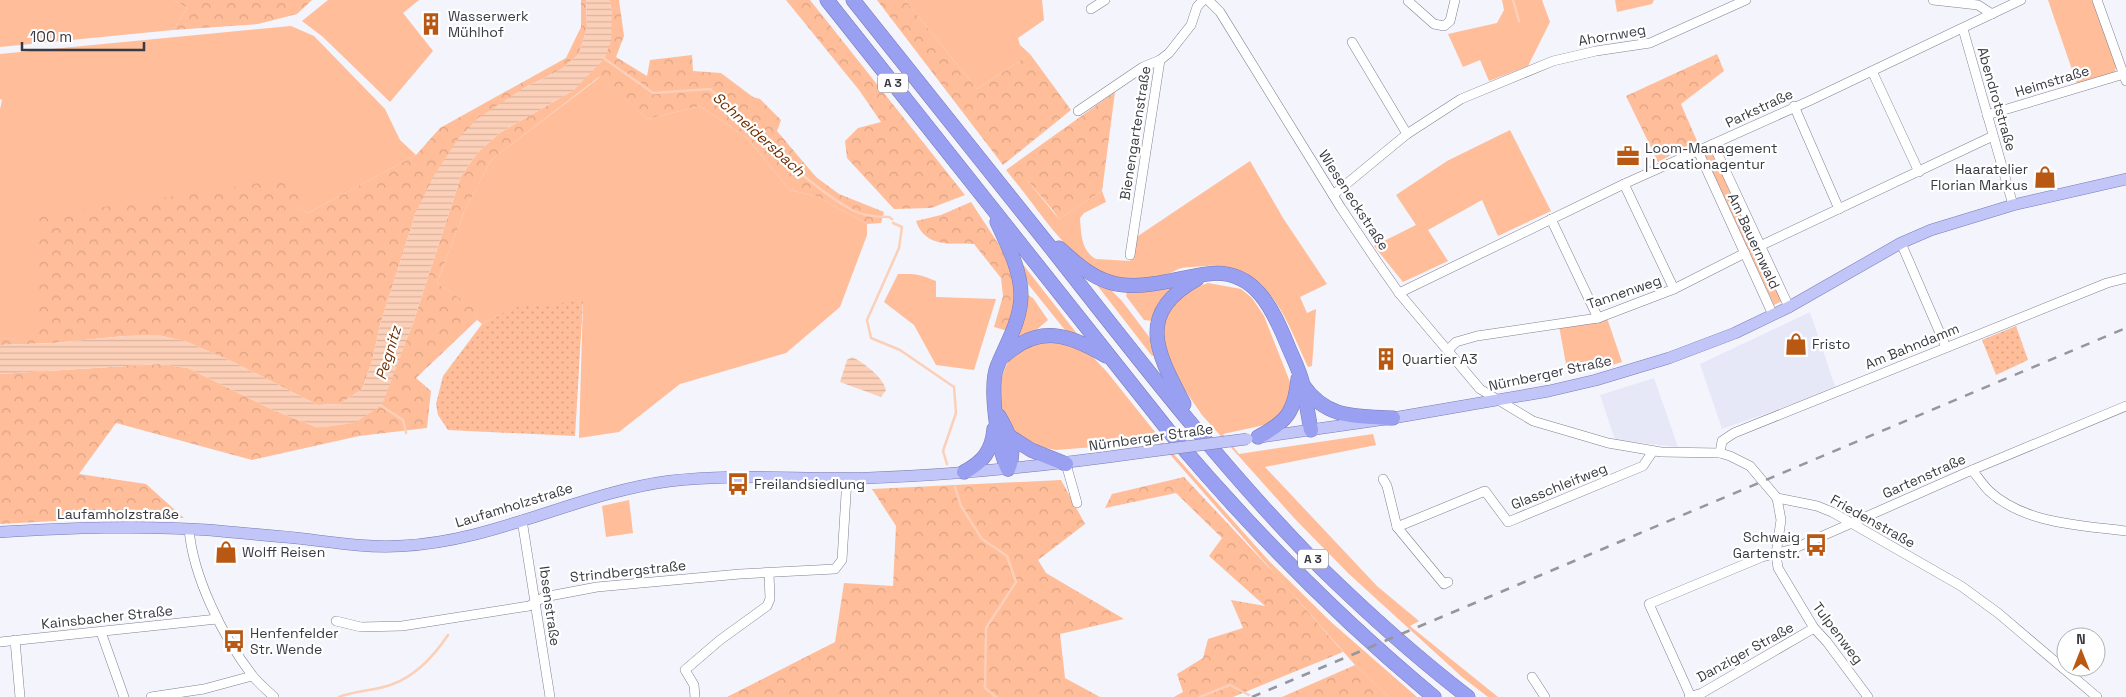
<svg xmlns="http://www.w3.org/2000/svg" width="2126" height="697" font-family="'Space Grotesk',sans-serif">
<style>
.built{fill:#e6e8f8}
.grass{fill:#ffbd99}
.forest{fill:url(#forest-crowns)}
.park{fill:url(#park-dots)}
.water{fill:url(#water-rules)}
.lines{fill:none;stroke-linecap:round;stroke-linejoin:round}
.stream{stroke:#fcd0b8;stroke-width:2.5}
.minor-casing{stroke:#7f8191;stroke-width:10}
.major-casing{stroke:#787cb4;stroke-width:12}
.highway-casing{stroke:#787cb4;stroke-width:15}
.minor{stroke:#fff;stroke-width:9}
.major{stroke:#c2c5f7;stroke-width:11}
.highway{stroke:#999ff1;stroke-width:14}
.rail{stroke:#95969e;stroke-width:2.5;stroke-dasharray:9 9;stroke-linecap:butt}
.major-bridge-casing{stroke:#787cb4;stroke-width:12;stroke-linecap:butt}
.major-bridge{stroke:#c2c5f7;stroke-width:11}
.labels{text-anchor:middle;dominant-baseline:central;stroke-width:4.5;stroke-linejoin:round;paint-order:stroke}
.shield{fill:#fff;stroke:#75767b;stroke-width:1}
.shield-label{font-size:12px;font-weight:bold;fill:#3a3b42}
.poi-label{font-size:14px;fill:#3a3b42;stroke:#fff;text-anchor:start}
.street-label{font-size:14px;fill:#3a3b42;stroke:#fff}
.water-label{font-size:15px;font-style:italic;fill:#703102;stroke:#fff}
</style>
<defs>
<pattern id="forest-crowns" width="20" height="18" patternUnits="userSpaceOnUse" patternTransform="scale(1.25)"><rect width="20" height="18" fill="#ffbd99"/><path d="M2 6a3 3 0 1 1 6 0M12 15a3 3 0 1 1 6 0" fill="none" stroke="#dba385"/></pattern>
<pattern id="park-dots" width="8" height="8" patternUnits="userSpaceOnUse" patternTransform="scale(1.25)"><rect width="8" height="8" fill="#ffbd99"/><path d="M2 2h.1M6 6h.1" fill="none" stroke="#dba385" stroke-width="1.8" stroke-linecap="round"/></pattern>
<pattern id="water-rules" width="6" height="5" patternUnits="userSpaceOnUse" patternTransform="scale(1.25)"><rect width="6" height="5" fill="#fcd0b8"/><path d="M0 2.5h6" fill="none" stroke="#d9b49f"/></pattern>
</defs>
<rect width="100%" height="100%" fill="#f3f4fc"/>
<g class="built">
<path d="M1810,312L1836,389L1722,429L1700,364Z"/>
<path d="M1654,378L1678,447L1615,440L1600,395Z"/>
</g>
<g class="grass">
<path d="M0,0H174L187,8L173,30L0,47Z"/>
<path d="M328,0H419L403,13L433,51L390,102L323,37L302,21Z"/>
<path d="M905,0H1042L1044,20L1018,38L1020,45L1030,54L977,89Z"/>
<path d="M1502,0H1542L1550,22L1528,66L1489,81L1480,60L1463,67L1448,34L1497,23L1504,10Z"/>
<path d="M1615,0H1654L1652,4L1617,12Z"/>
<path d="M2048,0H2092L2117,65L2114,73L2077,84Z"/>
<path d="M291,26L314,36L385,109L400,140L416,155L308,213L298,207V177L38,338L0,339V109L2,100L0,99V54Z"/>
<path d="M600,77L648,119L700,106L747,138L790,190L818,197L867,224V235L840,307L786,353L680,384L619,432L579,438L583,301L498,315L482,324L477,320L475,309L437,283L464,212L491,160Z"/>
<path d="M1510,130L1551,211L1498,236L1482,200L1428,230L1448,261L1403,282L1374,246L1416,225L1396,195L1447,161Z"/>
<path d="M1713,149L1784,300L1774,305L1704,154Z"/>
<path d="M1250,161L1283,218L1327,284L1300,297L1307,313L1316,309L1312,366L1308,367C1286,321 1269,261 1206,266C1198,267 1184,266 1176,270C1164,277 1125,285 1111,278C1068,259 1043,215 1014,180H1027L1059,219L1102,191L1106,202L1084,213L1080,218C1081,233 1081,251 1096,259L1130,261L1135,238Z"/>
<path d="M1018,258L1078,335L1065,330L1024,279Z"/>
<path d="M898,274C918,274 918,274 936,281V297L996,299L974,370L936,365L914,325L884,302Z"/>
<path d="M1208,283L1241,289L1252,298L1264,316L1290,382L1291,395L1283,413L1269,424L1223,434L1239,454L1373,434L1376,445L1265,467L1377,586L1419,621L1410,626L1498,697H1488L1462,677L1349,574L1295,519L1202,415L1176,377L1162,344L1166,314L1176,300L1196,287Z"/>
<path d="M1097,285L1110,289L1122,301L1150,338L1154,355L1152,356Z"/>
<path d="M1173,287C1162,295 1154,308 1152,321L1144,320L1126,296L1127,292Z"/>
<path d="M1028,295L1033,298L1048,320L1035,331L1013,341Z"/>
<path d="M1607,318L1622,362L1599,369L1568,375L1559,326Z"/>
<path d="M1059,340L1091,355L1107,372L1163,442L1269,561L1331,622L1417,697H1389L1355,665L1159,442L1056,450C1045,448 1033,445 1023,439C993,421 992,363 1025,346C1034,341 1049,341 1059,340Z"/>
<path d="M629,500L633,533L606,537L602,506Z"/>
</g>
<g class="forest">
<path d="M174,0H312L297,14L258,24L173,30L187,8Z"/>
<path d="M581,0H586L587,28L579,54L562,69L522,89L416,212L380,325L372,361L362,389L340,404L318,405L235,363L187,342L158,335L125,336L53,343L0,345V339L38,337L37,217L298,177V207L308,213L416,155L440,128L566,58L581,27Z"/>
<path d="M609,0H619L624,36L616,57L647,76L650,60L692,55L693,71L721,73L753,97L760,99L781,120L777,131L816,177L839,194L884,212L881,223L867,224L818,197L790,190L747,138L700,106L648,119L599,77L491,160L464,212L437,283L476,309L477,320L416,378L431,391L427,428L359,436L252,460L116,423L79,474L146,484L184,518L128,517L0,524V374L158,364L188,368L273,410L319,428L381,405L413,323L461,176L478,152L501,132L574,90L612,10Z"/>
<path d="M786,0H810L965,195L931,208L894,209L847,158L845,141L858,128L881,122L859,90Z"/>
<path d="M877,0H905L977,89L1030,54L1071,110L1003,165Z"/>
<path d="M1717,54L1724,71L1681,104L1697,141L1658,162L1626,96Z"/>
<path d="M1115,92L1102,191L1059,219L1052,209L1027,180H1014L1006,170Z"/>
<path d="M971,202L1007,257L1018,298L1008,331L994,327L1003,296L1001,278L974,244C951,243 925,248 916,221L941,215Z"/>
<path d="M1184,477L1277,576L1343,652L1233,697H1174L1183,692L1177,674L1203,658L1208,639L1243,628L1231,600L1265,606L1209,556L1222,538L1176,493L1105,508L1112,494Z"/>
<path d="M1061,480L1085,524L1038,560L1046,573L1124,619L1060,634L1065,678L1100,697H727L835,642L844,583L893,586L896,526L872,489Z"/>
<path d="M1355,665L1389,697H1282Z"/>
</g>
<g class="park">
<path d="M583,301L575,436L448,430L438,415L436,404L443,376L482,324L498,315L517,307Z"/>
<path d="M2016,326L2028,360L1996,375L1982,340Z"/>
</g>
<g class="water">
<path d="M586,0H609L612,10L611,41L605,58L574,90L501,132L478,152L461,176L413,323L382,405L355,423L319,428L273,410L188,368L158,364L0,374V345L53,343L125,336L158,335L187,342L235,363L318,405L340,404L362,389L372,361L380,325L416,212L433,177L458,139L478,118L522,89L562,69L579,54L587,28Z"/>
<path d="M852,357C864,363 882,376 886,390L881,397L840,382L847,360Z"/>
</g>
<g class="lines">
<g class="stream">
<path d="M1513,0L1519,21"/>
<path d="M602,57L653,93L710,89C753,129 801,181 852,210C863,216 877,217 889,217L892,219"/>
<path d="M893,223L902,227L899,248L867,320L871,338L900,350L954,387L956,413L943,451L947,464"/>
<path d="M380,405L403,420L406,433"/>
<path d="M955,487L961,506L982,539L1007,556L1016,582L986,628L985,688L996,697"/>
<path d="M339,697C356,690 376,691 393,684C417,675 434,656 448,635"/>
<path d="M1200,697L1230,685L1249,695"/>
</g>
<defs>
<g id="minor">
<path d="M1208,0L1220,12L1341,208L1378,263L1399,293L1480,389L1533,421L1608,443L1661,452L1720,453L1730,456L1750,466L1777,498L1817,506L1832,512L1961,586L1998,613L2097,697"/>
<path d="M1933,0L1978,5L1992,14"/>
<path d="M2097,0L2126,81"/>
<path d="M1408,1L1434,24L1444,26L1450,21L1455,0"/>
<path d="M1091,9L1105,0"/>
<path d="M1963,29L2013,205"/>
<path d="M1352,42L1407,134"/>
<path d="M1872,71L1919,172"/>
<path d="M1794,106L1839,209"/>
<path d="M1078,111L1143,67L1160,60L1169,53L1191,25L1197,7L1203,0"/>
<path d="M1987,115L2124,74"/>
<path d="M1713,144L1789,307"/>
<path d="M1698,151L1773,315"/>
<path d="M1624,184L1674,289"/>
<path d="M1333,195L1407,134L1461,99L1553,61L1596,51L1650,43L1746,0"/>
<path d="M1551,219L1598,318"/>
<path d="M1901,243L1946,347"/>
<path d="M1760,246L1993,136"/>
<path d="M1130,255L1160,60"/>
<path d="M1399,293L1624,184L1809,101L2021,0"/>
<path d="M1448,350L1456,342L1477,336L1598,318L1674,289L1745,253"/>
<path d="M1720,453L1722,441L1734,433L2107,283L2126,278"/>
<path d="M1066,464L1077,503"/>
<path d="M1972,470C1977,476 1983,485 1989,491C2025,524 2080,525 2126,531"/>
<path d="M1383,479L1387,486L1397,527L1444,584L1448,582"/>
<path d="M1777,498L1781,520L1776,554L1778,568L1814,628L1827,642L1868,697"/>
<path d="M522,520L550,697"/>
<path d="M1397,527L1485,491L1508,522L1643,466L1653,451"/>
<path d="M189,529C193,577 223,637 252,675C258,683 267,690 274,697"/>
<path d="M336,621L361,627L402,626L529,606L544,597L597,587L740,574L835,569L842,560L847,478"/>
<path d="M101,632L124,697"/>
<path d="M15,640L20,697"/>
<path d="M0,642L217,619"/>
<path d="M1532,677L1545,697"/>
<path d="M151,697L204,689L252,676"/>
<path d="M695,697L694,685L685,670L720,640L767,606L770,599L769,573"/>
<path d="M1689,697L1702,693L1814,628"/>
<path d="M1691,697L1649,604L1762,557L1793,549L1972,470L2126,406"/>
</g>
<g id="major">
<path d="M1261,437L1393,418L1549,391L1596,380L1669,358L1735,333L1789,307L1901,243L1931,230L2013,205L2126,179"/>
<path d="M0,532C69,528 140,525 209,530C238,533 267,535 296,538C331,542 365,548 400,546C494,542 578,493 670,481C736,473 802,480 868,478C961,475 1053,465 1145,452"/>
</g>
<g id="highway">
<path d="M827,0L1176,440C1255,533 1340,619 1434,697"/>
<path d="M853,0C920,84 988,168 1055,253C1139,360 1224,470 1320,567C1367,613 1416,657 1468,697"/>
<path d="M997,222C1007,244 1021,270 1021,295C1021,321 1006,344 997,367C989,387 998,450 1008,469"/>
<path d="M1059,248C1074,261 1089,276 1109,282C1140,292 1175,278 1207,274C1254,267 1273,309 1288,346C1293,358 1300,371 1303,385C1306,400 1308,415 1311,430"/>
<path d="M1004,356C1039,324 1069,334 1106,356"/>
<path d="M1303,385C1326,419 1356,416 1393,418"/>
<path d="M1184,404C1158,354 1134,314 1197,279"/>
<path d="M999,416C1009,433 1017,450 1008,469"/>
<path d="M1009,436L1031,450L1066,464"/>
<path d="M1258,437C1287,422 1295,411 1298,379"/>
<path d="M964,472C983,462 992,451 994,429"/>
</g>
</defs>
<use href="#minor" class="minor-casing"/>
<use href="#major" class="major-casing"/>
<use href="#highway" class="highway-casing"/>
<use href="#minor" class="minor"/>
<use href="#major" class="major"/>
<use href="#highway" class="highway"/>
<path class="rail" d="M1252,697L2126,328"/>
<defs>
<path id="major-bridge" d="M1145,452L1247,439"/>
</defs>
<use href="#major-bridge" class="major-bridge-casing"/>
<use href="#major-bridge" class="major-bridge"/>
</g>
<defs>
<symbol id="building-bare" viewBox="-9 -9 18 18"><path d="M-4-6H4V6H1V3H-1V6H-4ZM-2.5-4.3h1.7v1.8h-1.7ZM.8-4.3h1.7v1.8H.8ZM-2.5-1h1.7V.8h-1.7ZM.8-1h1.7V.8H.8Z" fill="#b85813" stroke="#fff" stroke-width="2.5" paint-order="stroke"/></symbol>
<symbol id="office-bare" viewBox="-9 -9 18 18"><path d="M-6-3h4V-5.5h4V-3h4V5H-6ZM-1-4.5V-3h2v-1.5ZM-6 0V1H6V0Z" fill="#b85813" stroke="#fff" stroke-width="2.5" paint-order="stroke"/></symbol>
<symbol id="shop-bare" viewBox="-9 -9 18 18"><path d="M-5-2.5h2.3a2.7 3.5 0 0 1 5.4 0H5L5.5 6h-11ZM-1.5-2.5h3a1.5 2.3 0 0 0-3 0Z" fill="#b85813" stroke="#fff" stroke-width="2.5" paint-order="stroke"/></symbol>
<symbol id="bus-bare" viewBox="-9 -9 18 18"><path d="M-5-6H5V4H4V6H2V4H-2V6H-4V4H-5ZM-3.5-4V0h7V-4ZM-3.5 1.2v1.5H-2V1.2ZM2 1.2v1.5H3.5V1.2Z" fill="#b85813" stroke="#fff" stroke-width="2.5" paint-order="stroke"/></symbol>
</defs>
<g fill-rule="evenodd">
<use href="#building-bare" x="415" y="8" width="32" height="32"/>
<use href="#office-bare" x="1612" y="140" width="32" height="32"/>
<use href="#shop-bare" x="2029" y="161" width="32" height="32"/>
<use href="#shop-bare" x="1780" y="328" width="32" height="32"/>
<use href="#building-bare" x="1370" y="343" width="32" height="32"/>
<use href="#bus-bare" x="722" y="468" width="32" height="32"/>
<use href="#bus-bare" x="1800" y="529" width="32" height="32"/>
<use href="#shop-bare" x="210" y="536" width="32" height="32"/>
<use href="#bus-bare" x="218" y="625" width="32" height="32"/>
</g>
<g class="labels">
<g class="shield">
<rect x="878" y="73.5" width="30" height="19" rx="4"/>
<rect x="1298" y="549.5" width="30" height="19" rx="4"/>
</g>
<g class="shield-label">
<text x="893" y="83">A 3</text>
<text x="1313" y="559">A 3</text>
</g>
<g class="poi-label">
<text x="448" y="16">Wasserwerk<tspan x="448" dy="16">Mühlhof</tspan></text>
<text x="1645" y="148">Loom-Management<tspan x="1645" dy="16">| Locationagentur</tspan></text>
<text x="2028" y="169" text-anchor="end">Haaratelier<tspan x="2028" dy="16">Florian Markus</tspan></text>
<text x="1812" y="344">Fristo</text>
<text x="1402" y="359">Quartier A3</text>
<text x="754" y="484">Freilandsiedlung</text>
<text x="1800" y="537" text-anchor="end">Schwaig<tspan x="1800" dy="16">Gartenstr.</tspan></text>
<text x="242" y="552">Wolff Reisen</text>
<text x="250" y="633">Henfenfelder<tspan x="250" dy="16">Str. Wende</tspan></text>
</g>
<g class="street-label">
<text transform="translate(1612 35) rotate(-10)">Ahornweg</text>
<text transform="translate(2052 81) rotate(-17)">Heimstraße</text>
<text transform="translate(1997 99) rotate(74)">Abendrotstraße</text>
<text transform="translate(1759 108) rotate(-25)">Parkstraße</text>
<text transform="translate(1135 133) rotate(-81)">Bienengartenstraße</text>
<text transform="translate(1354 200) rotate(57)">Wieseneckstraße</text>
<text transform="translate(1754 241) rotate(65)">Am Bauernwald</text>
<text transform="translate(1624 292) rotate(-19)">Tannenweg</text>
<text transform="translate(1912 346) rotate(-22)">Am Bahndamm</text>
<text transform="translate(1550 373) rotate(-12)">Nürnberger Straße</text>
<text transform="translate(1151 437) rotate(-8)">Nürnberger Straße</text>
<text transform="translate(1924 476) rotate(-24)">Gartenstraße</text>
<text transform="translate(1559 486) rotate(-22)">Glasschleifweg</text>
<text transform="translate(514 505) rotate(-17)">Laufamholzstraße</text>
<text x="118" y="514">Laufamholzstraße</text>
<text transform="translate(1873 521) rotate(29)">Friedenstraße</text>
<text transform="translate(628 571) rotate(-6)">Strindbergstraße</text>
<text transform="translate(550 606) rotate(82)">Ibsenstraße</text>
<text transform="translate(107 617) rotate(-6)">Kainsbacher Straße</text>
<text transform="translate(1838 633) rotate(53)">Tulpenweg</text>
<text transform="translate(1745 652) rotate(-29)">Danziger Straße</text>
</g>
<g class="water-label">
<text transform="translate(759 134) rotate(42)">Schneidersbach</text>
<text transform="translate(388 353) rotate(-73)">Pegnitz</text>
</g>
</g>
<g transform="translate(2081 652)"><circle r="24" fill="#ffffff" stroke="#b0b1b3"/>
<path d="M0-4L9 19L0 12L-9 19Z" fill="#b85813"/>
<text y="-8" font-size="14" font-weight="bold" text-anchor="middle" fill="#3a3b42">N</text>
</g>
<path d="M22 42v8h122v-8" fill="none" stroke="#3a3b42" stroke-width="2.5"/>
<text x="30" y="42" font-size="15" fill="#3a3b42" stroke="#ffffff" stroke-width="4" paint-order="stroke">100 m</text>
</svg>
